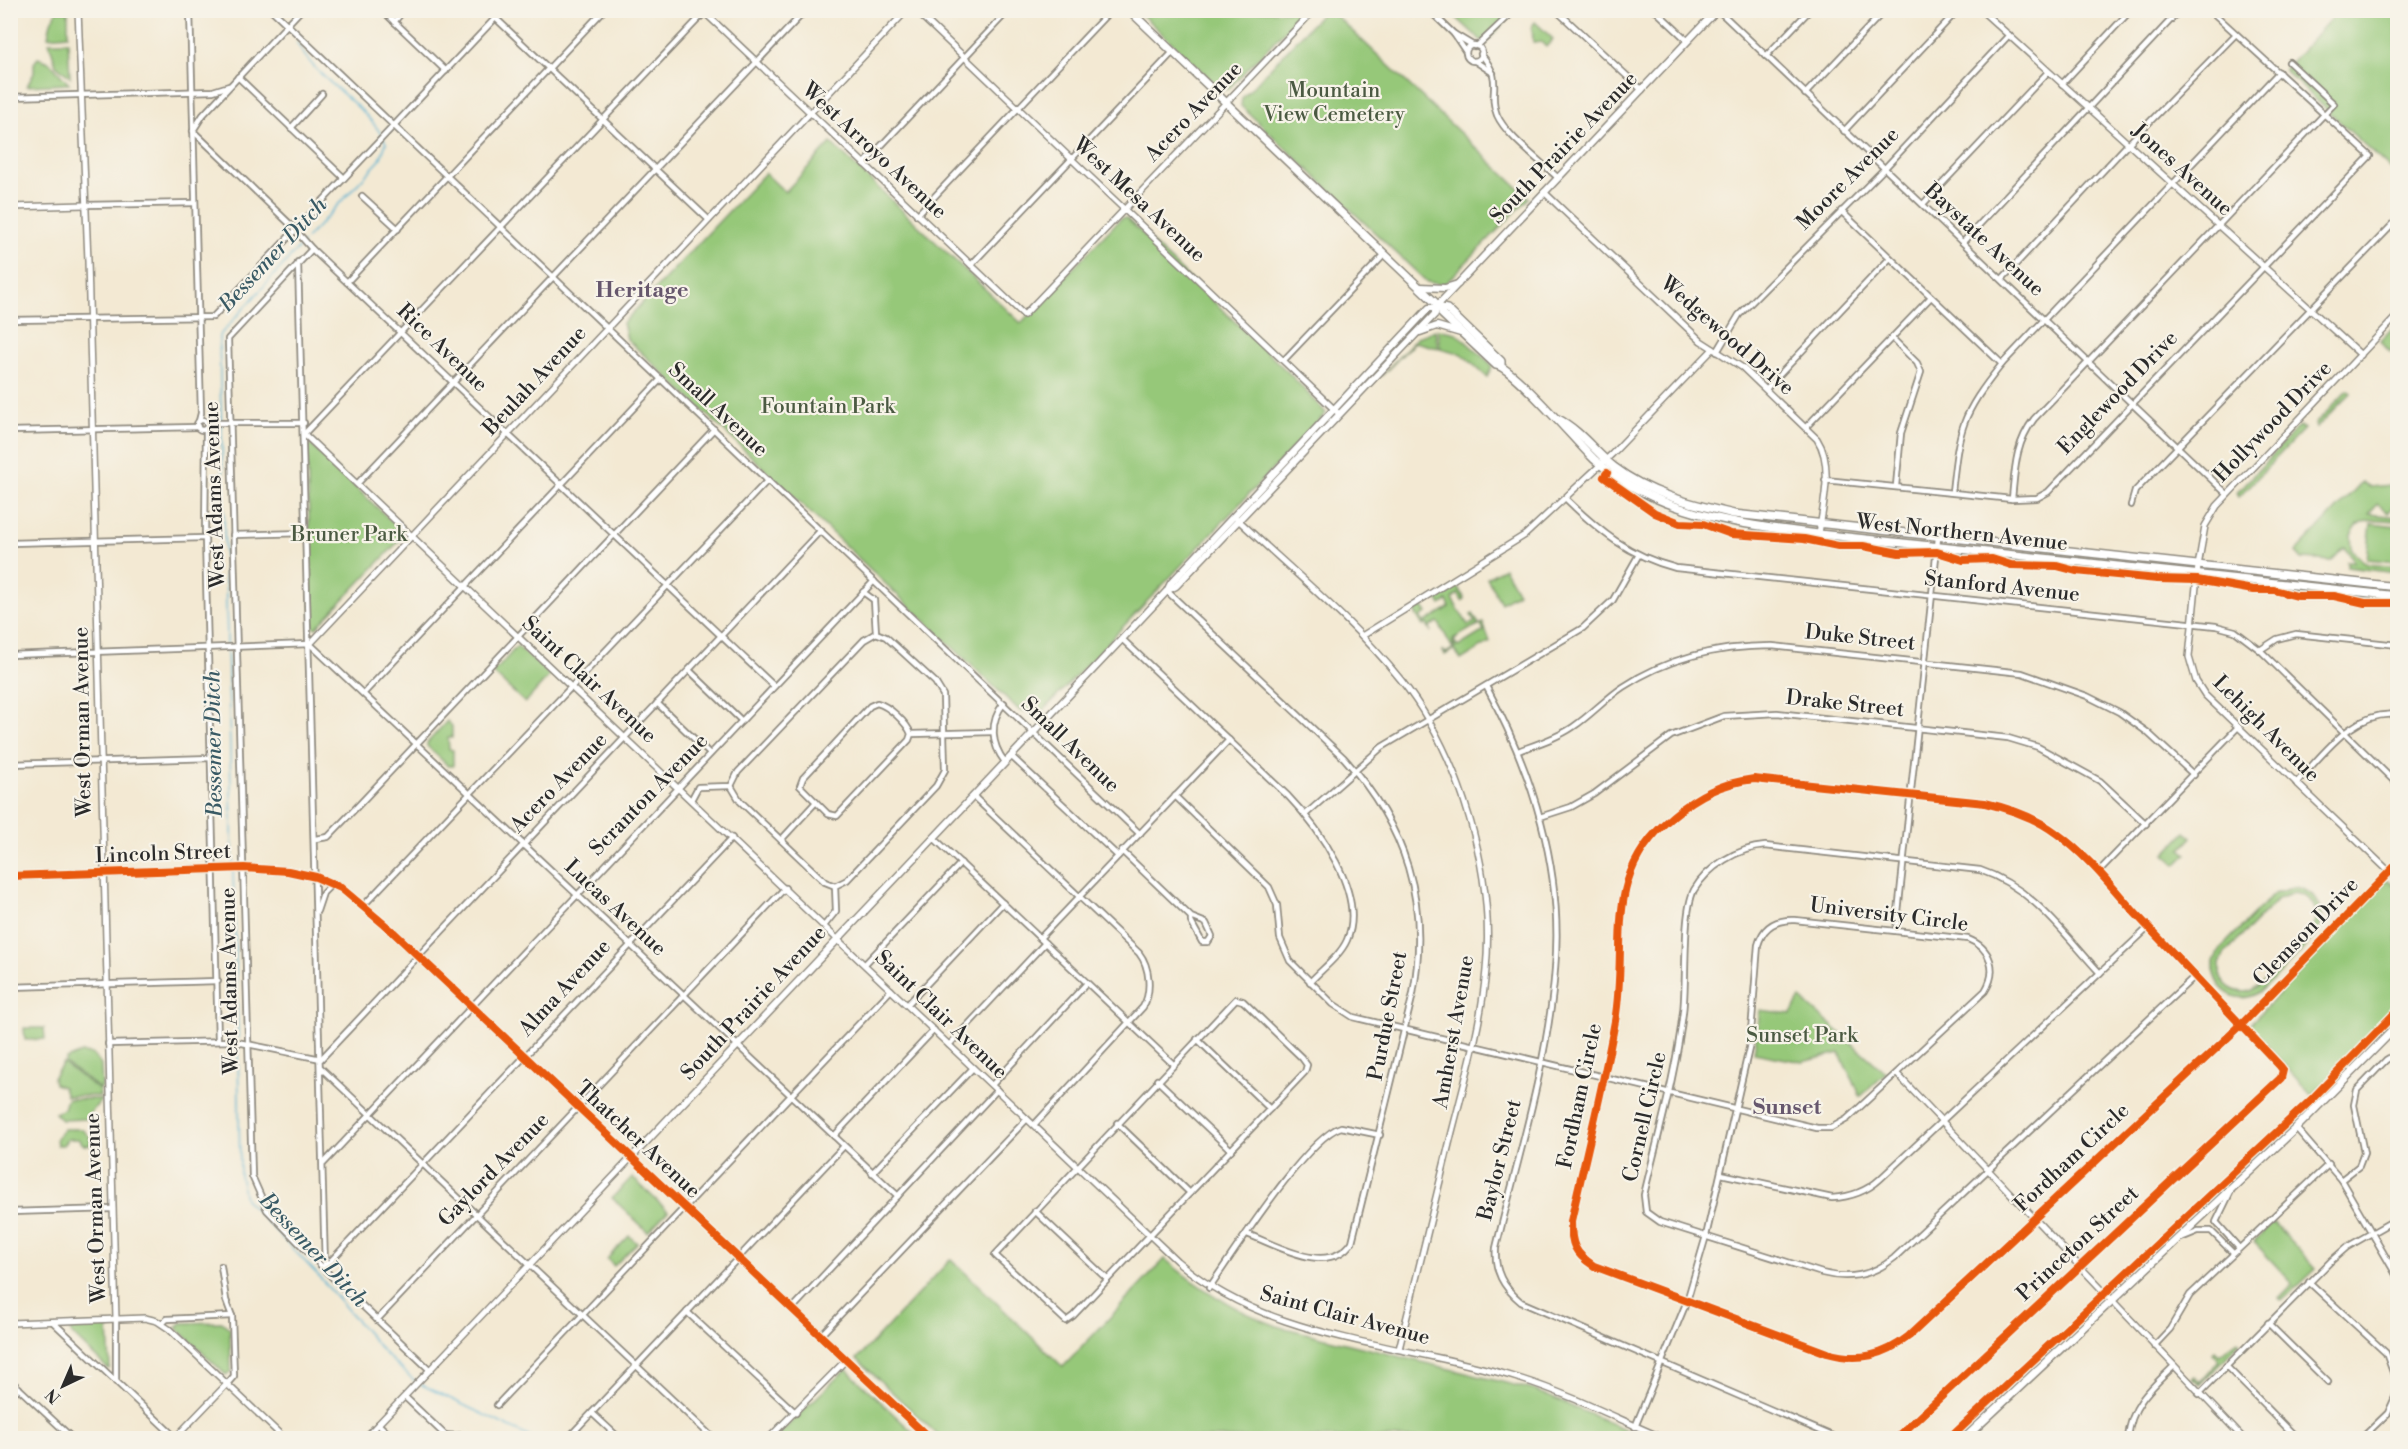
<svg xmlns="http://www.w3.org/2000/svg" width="2408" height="1449" font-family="'Libre Bodoni',serif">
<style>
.green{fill:#96c879;stroke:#607a52;stroke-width:1.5;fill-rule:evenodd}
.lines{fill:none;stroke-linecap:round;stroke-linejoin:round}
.stream{stroke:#54b0d2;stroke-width:1.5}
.minor-casing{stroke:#8f8a7f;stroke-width:8}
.tertiary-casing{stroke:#8f8a7f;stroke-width:8}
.secondary-casing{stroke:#8f8a7f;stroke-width:9}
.primary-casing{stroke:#8f8a7f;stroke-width:10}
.minor{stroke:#fff;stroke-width:4.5}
.tertiary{stroke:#fff;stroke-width:5}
.secondary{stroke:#fff;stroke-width:6}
.primary{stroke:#fff;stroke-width:7}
.cycleway-casing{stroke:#f7f3e8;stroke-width:11}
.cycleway{stroke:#e8590c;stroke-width:8}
.labels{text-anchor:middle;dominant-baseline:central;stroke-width:4.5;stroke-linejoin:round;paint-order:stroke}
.park-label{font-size:21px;fill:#4b5a42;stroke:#f7f3e8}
.street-label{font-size:21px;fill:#2b2b2b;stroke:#f7f3e8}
.water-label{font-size:22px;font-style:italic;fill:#395a65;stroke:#f7f3e8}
.neighbourhood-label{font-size:22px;font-weight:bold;fill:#66576d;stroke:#f7f3e8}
</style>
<rect width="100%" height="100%" fill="#f7f3e8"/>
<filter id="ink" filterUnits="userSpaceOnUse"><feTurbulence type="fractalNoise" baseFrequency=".0167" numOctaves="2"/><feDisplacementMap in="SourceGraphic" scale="12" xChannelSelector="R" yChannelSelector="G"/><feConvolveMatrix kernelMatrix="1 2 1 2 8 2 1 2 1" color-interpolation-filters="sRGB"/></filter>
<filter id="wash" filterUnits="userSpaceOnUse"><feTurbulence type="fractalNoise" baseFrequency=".008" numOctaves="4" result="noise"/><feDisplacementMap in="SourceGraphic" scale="24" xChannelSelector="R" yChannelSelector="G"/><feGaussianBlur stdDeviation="1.35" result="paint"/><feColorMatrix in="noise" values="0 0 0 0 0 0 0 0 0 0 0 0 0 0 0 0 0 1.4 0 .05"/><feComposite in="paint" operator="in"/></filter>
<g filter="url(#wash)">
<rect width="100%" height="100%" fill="#f3e9d3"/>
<g class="green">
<path d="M57,11H68V35L48,37L51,22Z"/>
<path d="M1138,11H1304L1228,89L1222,90Z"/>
<path d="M1324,11H1331L1529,198L1444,285L1427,282L1241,106L1242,98Z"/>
<path d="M1449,11H1510L1509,17L1485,44Z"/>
<path d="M2338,11H2397V175L2284,70Z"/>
<path d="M1535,22L1553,39L1546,47L1541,42H1533L1532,26Z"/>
<path d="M49,42H68L70,77L56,65Z"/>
<path d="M38,58L49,62L69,84L27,86L34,73V63Z"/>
<path d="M831,143L1021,323L1121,218H1126L1291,375L1326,413L1042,712L1020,711L627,339L623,323L765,173L785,192Z"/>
<path d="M2397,323V345L2390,352L2380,341Z"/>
<path d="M1438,329L1456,333L1491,364L1492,367L1487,377L1462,354L1440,348Z"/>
<path d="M1435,330L1438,348L1415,342L1381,376L1418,337Z"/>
<path d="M2348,390L2351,393L2316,428L2315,424Z"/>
<path d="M2299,426L2304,429L2239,497L2237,493Z"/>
<path d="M311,445L403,532L399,537L401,539L316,628L312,626L307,447Z"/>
<path d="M2362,482L2370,487L2391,485C2397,491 2398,494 2397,503L2388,513L2378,504L2369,514L2397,517V521C2379,520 2360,515 2351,535L2352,551L2367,564L2397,567V573L2347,567V562H2354L2345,547L2331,561L2302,559L2296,552Z"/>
<path d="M2371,523L2397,526V562L2367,559Z"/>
<path d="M1504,568L1518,593L1501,603L1487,578Z"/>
<path d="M1457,586L1465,599L1462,601L1458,594L1452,599L1468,625L1475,622L1471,615L1473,614L1479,624L1453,639V650L1445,655L1442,650L1446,653L1453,649L1438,622L1430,626L1431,632L1427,624L1423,626L1414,611L1422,606L1427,613L1420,617L1424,623L1450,607L1447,601L1441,605L1437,598Z"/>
<path d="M1483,623L1490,642L1461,660L1455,650L1454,640L1458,637L1454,641L1458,647L1484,631L1481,625L1474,628Z"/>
<path d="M517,646L550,675L525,703L493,673L495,668H498Z"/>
<path d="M447,721L452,726V738H448L449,749L453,750V766H448L427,746V743Z"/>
<path d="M2186,832L2192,837L2181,849L2187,854L2176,865L2165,854Z"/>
<path d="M2387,880L2397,888V1009L2312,1096L2249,1025Z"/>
<path d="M2294,887C2316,890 2328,911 2318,931C2308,945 2267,989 2254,995C2236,1003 2219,991 2214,974V961L2220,949L2274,894ZM2294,893C2313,895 2321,912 2313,929C2303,941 2262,986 2250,991C2237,995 2225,987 2220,975V964L2225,953L2278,899Z"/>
<path d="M1800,998L1886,1073L1860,1097C1856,1080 1845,1070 1840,1053L1802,1062L1754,1053L1760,1010L1791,1014Z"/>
<path d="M24,1028H44L45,1039L25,1040Z"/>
<path d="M81,1053L92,1054L101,1065L102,1087L100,1089L65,1063L66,1059Z"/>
<path d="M63,1063L99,1090L100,1096H66L63,1087L54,1084L53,1078Z"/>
<path d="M67,1099H100L101,1100L86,1119L62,1120L55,1113L64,1109Z"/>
<path d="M64,1129H82L90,1137L91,1145H84L78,1139H68L63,1145H57L56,1138Z"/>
<path d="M632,1177L668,1211L648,1232L612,1198Z"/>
<path d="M2273,1222L2316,1269L2282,1301L2279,1298L2293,1284L2254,1242Z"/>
<path d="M629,1236L637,1243L614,1266L607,1259Z"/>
<path d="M951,1259L1063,1367L1165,1259C1199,1289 1234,1310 1277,1326L1534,1390L1645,1438H941L857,1359Z"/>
<path d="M222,1322L230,1329L231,1371L226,1375L177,1328L181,1323Z"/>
<path d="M73,1326H108L110,1368L108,1369L71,1333L70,1329Z"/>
<path d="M2238,1341L2240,1343L2200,1384L2192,1378L2194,1376L2200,1382L2219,1360L2213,1353L2215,1351L2219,1355Z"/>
<path d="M846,1369L919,1438H775Z"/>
</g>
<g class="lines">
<g class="stream">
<path d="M297,43C318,83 367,103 386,143L380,160L306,239"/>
<path d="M233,865L219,336L303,243"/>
<path d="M233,870L238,1039"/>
<path d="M238,1044L240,1175L245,1199L317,1274L386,1355L416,1382"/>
<path d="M420,1384L532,1438"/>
</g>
</g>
</g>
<g filter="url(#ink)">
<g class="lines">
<defs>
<g id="minor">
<path d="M190,10L201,413L199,421"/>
<path d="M272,10L1140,834"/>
<path d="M382,10L446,71"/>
<path d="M487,10L709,220"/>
<path d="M1429,10L1454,34L1474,46"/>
<path d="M1655,10L1688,41"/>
<path d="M1718,10L2227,494"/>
<path d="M394,22L404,10"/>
<path d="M1454,34L1466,52"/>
<circle cx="1474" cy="53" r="8"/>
<path d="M1477,46L1515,10"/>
<path d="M1481,54C1505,83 1487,90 1497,115C1506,136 1541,161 1558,178"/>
<path d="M1766,56L1810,10"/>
<path d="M1475,61L1493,73"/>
<path d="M238,77L344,178"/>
<path d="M2062,84L2131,10"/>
<path d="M1805,94L1885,10"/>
<path d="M10,97L213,91L229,86"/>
<path d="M291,128L322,94"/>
<path d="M194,129L203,115L301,10"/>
<path d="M193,131L291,225L312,249L774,686"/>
<path d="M1844,131L1958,10"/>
<path d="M864,164L1009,10"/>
<path d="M362,196L398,229"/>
<path d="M1923,204L2048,72"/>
<path d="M85,205L195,203"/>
<path d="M1841,211L2002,364"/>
<path d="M917,215L1111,10"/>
<path d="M1963,242L2180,10"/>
<path d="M312,249L228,339L252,1176L267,1210L331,1276L430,1370"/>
<path d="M298,262L325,1267"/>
<path d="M971,265L1173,52"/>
<path d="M2002,279L2128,144L2236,34"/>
<path d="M347,282L604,10"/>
<path d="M10,320L213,317L503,10"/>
<path d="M1892,338L1917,363L1921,372L1901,433L1896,486"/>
<path d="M1717,352L1739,315L1884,169L2009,35"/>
<path d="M1284,360L1385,254"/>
<path d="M1766,389L1890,258"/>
<circle cx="202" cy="425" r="5"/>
<path d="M207,423H304"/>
<path d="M1806,427L1931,297"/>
<path d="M206,429L205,538L218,1041"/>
<path d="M10,431L198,427"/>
<path d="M304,434L707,10"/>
<path d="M1825,480L2012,499L2037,498L2048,492L2370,156L2210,10"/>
<path d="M357,484L806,10"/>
<path d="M1952,492C1959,428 1961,415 2002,364L2279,72"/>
<path d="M1565,498C1599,531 1629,556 1676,568L2216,626L2235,631L2260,650L2398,785"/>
<path d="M2012,499C2015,469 2015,444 2034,419L2334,104L2289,62"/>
<path d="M2131,505L2135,491L2398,219"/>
<path d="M233,535L306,533"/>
<path d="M10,543L205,538"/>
<path d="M1167,591L1344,758C1406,827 1430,902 1413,994L1352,1242C1328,1277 1277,1245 1247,1234"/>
<path d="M1122,639L1288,796C1318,827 1367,894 1347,940C1340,956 1322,969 1310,982"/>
<path d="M2260,650L2277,639L2296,634L2398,645"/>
<path d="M10,655L310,644L898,1196"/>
<path d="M689,670L742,721"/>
<path d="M1486,686C1532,771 1564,870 1555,969C1548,1063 1518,1157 1496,1248C1494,1271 1503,1287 1521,1302L1837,1438"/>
<path d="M364,693L661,379"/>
<path d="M657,703L710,754"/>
<path d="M1004,703C989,722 991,744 1005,762"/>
<path d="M911,734L909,740L837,816L828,814L800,786L803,778L870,706L877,703C889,706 907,723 911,734L993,732"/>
<path d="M1518,751C1537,744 1557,738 1573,727C1591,715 1605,699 1623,687C1668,657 1719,646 1772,646L2022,673L2087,696L2119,712L2147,732L2194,775"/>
<path d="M1011,756L1118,856"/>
<path d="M10,764L212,758"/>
<path d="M2296,783C2323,755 2353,709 2398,715"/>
<path d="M731,786L740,801L825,882L835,886"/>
<path d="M973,796L1139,953C1150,967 1152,992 1143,1007L1034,1125"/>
<path d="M1175,796L1269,887L1277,905L1280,938L1290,961L1333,1004L1353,1017L1817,1128H1831L1847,1119L1985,991C1998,970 1991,948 1968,939L1795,920C1776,919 1763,927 1758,945L1750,1044L1706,1236L1687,1301L1635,1427"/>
<path d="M691,800L698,787L731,786L738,772L864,640L876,633"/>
<path d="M1306,814L1382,747L1583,628L1613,600L1638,556"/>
<path d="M1540,817L1571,807L1594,794L1671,736L1724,716L1777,713L2008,738L2038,747L2100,781L2146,824"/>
<path d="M934,838L1173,1064"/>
<path d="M315,839L328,837L354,810L714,429"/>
<path d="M781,840L816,802"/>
<path d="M1122,851L1191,917L1206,923L1212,936L1208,942H1202L1191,922V917"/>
<path d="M2098,872L2238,727"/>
<path d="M364,905L768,480"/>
<path d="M317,911L323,893L332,884"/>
<path d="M824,926L836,911L835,886L847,880L936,786L945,770L943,695L935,682L886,637L876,633L874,600L863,592"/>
<path d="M1896,931L1938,538"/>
<path d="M1040,938L1229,740"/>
<path d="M865,964L961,863"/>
<path d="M2100,973C2064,934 2032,887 1980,870L1765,846C1738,848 1708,866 1694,890C1682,913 1687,983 1683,1012C1676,1074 1658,1135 1644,1195L1646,1212L1660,1222L1822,1273C1849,1280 1872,1276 1894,1258L2195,976"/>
<path d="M10,987L218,981"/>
<path d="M1236,999L1243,1001L1302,1058L1307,1065L1305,1072L1073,1316L1066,1321L995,1255Z"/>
<path d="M907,1005L1003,903"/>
<path d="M1197,1039L1270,1109"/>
<path d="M108,1044L232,1041L321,1059L821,530"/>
<path d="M949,1045L1045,943"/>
<path d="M321,1068L713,1438"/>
<path d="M1157,1080L1231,1150"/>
<path d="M992,1085L1087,983"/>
<path d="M1117,1123L1190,1193"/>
<path d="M2296,1128L2341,1180L2398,1278"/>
<path d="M834,1136L934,1030"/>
<path d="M324,1163L874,581"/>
<path d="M872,1173L973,1068"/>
<path d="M1721,1174L1832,1198C1851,1197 1866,1192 1880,1179L2149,927"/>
<path d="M2341,1180L2359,1166L2364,1153L2354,1105L2357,1090L2386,1060L2396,1054"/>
<path d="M2231,1191L2216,1222L2239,1248"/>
<path d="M1035,1211L1107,1279"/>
<path d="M10,1212L113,1209"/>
<path d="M2181,1238L2198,1231H2211L2233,1253"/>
<path d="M221,1266L226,1300L232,1316L234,1376L227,1384"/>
<path d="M325,1267L732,838"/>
<path d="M2309,1282L2386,1353L2398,1386"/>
<path d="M1209,1288C1233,1254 1306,1138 1341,1127L1380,1135"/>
<path d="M792,1309L997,1090"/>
<path d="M687,1312L796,1413"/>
<path d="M116,1319V1382"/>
<path d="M377,1320L785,888"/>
<path d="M53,1322L176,1438"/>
<path d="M2268,1323L2328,1382"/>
<path d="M162,1324L167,1319L232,1316"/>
<path d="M820,1336L1027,1119"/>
<path d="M2154,1346L2170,1329L2190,1295L2329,1164"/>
<path d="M2226,1366L2297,1438"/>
<path d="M10,1380L72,1438"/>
<path d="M2199,1394L2331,1261L2347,1247L2398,1218"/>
<path d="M10,1396L19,1388"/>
<path d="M405,1397L445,1435C457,1438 468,1432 479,1438"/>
<path d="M497,1405L891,990"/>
<path d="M592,1413L619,1438"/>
<path d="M378,1424L393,1438"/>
<path d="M568,1438L844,1146"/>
<path d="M1897,1438L2281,1078L2283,1070L2280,1066C2232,1016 2184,965 2136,914C2111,886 2087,855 2056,833C2035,817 2011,809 1985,803L1754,779C1722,783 1698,795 1673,816C1600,877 1629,939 1615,1021C1603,1088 1586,1154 1571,1221C1571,1244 1574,1253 1594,1266L1827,1353C1859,1362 1884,1356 1909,1336L2241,1025L2398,863"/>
<path d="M2128,1438C2131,1405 2150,1389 2173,1367"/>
<path d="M2362,1438L2388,1413L2398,1391"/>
</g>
<g id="tertiary">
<path d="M78,10L88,261L116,1319"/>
<path d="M702,10L1024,315L1314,10"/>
<path d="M915,10L1337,412"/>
<path d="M1556,10L1642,90"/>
<path d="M1981,10L2361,355"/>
<path d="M1544,192L1701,341L1743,368L1817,439C1834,465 1823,505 1819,534"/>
<path d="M10,207L85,205"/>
<path d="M2398,315L2217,506L2205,526L2198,566L2189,657L2196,681L2205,695L2398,880"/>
<path d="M304,434L1177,1261C1271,1343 1406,1342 1521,1379C1569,1394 1616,1418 1663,1438"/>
<path d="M1234,516C1290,569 1353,620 1401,680C1461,756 1495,874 1486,970C1481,1029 1463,1087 1449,1144C1432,1212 1416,1281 1399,1349"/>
<path d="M1362,636L1525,535L1612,454L1713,349"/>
<path d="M310,644L907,10"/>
<path d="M1897,1074L2243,1438"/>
<path d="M10,1323L145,1318L157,1321L169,1329L284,1438"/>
<path d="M175,1438L227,1384"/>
<path d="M365,1438L631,1158"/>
<path d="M769,1438L846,1360"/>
</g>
<g id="secondary">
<path d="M1420,287L1445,288L1458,284"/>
<path d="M1420,332L1437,326L1461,333"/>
<path d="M1168,590L1176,586L1435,314V308L1717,10"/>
<path d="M631,1158L1122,639L1167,591L1171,583L1429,308H1435"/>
</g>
<g id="primary">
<path d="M1129,10L1441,308L1447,309L1501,361V366"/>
<path d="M1441,308L1442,314L1496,365C1513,367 1577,443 1594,459C1656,515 1739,524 1819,534L2398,596"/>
<path d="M1558,419C1580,430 1595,452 1614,467C1649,494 1691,504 1734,514L2398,587"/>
<path d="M10,876L244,868L288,871L316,877L341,888L392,931L929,1438"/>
<path d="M1965,1438L2296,1128L2398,1025"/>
</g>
</defs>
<use href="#minor" class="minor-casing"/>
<use href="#tertiary" class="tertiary-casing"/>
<use href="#secondary" class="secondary-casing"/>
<use href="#primary" class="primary-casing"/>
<use href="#minor" class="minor"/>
<use href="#tertiary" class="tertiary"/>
<use href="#secondary" class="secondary"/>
<use href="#primary" class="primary"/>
<defs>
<g id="cycleway">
<path d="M1607,473L1604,477L1655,513L1680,523L1703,524L1731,534L1804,539L1838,546H1863L1899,553L1937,552L1963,560L1992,559L2011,565L2057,566L2076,571L2157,579L2197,580L2253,590H2274L2297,596H2334L2365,603H2398"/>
<path d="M10,876L244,868L288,871L316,877L341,888L392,931L929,1438"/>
<path d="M1897,1438L2281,1078L2283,1070L2280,1066C2232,1016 2184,965 2136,914C2111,886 2087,855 2056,833C2035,817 2011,809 1985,803L1754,779C1722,783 1698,795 1673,816C1600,877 1629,939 1615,1021C1603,1088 1586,1154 1571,1221C1571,1244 1574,1253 1594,1266L1827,1353C1859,1362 1884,1356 1909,1336L2241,1025L2398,863"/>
<path d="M1950,1438L2311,1100L2398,1010"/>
</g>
</defs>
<use href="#cycleway" class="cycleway-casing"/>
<use href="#cycleway" class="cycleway"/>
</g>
</g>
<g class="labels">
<g class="park-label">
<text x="1334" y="91">Mountain<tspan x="1334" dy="24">View Cemetery</tspan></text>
<text x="828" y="407">Fountain Park</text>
<text x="349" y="535">Bruner Park</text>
<text x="1802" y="1036">Sunset Park</text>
</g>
<g class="street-label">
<text transform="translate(1194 112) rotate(-46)">Acero Avenue</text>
<text transform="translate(1564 148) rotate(-46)">South Prairie Avenue</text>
<text transform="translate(874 151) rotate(43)">West Arroyo Avenue</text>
<text transform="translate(2182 170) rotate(42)">Jones Avenue</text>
<text transform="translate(1848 179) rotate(-45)">Moore Avenue</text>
<text transform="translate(1139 200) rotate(43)">West Mesa Avenue</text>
<text transform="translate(1984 240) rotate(43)">Baystate Avenue</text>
<text transform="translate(1727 336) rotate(41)">Wedgewood Drive</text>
<text transform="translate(442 348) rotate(44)">Rice Avenue</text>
<text transform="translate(535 381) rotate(-47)">Beulah Avenue</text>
<text transform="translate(2118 393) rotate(-46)">Englewood Drive</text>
<text transform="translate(718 410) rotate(43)">Small Avenue</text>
<text transform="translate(2273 422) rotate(-46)">Hollywood Drive</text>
<text transform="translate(215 495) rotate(-92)">West Adams Avenue</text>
<text transform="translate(1962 533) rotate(6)">West Northern Avenue</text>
<text transform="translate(2002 587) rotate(6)">Stanford Avenue</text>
<text transform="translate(1860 638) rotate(6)">Duke Street</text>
<text transform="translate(589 680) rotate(43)">Saint Clair Avenue</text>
<text transform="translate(1845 704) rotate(6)">Drake Street</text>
<text transform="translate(83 722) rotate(-91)">West Orman Avenue</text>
<text transform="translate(2266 729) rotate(45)">Lehigh Avenue</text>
<text transform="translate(1070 745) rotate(44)">Small Avenue</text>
<text transform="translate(559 783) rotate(-46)">Acero Avenue</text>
<text transform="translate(649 795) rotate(-46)">Scranton Avenue</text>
<text transform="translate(163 854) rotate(-2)">Lincoln Street</text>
<text transform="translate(615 908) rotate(43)">Lucas Avenue</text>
<text transform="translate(1889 915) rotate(7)">University Circle</text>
<text transform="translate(2306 932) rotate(-46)">Clemson Drive</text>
<text transform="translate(230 981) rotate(-91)">West Adams Avenue</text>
<text transform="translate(565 988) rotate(-47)">Alma Avenue</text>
<text transform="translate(754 1003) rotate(-47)">South Prairie Avenue</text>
<text transform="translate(941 1015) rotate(44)">Saint Clair Avenue</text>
<text transform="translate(1388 1016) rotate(-79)">Purdue Street</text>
<text transform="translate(1454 1032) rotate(-80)">Amherst Avenue</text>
<text transform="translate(1580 1096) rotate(-78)">Fordham Circle</text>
<text transform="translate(1645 1117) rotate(-77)">Cornell Circle</text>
<text transform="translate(638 1140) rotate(43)">Thatcher Avenue</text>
<text transform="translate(2072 1158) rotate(-43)">Fordham Circle</text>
<text transform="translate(1500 1160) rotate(-76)">Baylor Street</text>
<text transform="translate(494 1170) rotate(-46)">Gaylord Avenue</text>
<text transform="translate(96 1208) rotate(-92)">West Orman Avenue</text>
<text transform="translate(2078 1244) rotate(-43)">Princeton Street</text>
<text transform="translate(1345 1316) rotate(15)">Saint Clair Avenue</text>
</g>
<g class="water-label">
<text transform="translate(273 255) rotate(-47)">Bessemer Ditch</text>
<text transform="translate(214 744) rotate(-91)">Bessemer Ditch</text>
<text transform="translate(313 1250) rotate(47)">Bessemer Ditch</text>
</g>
<g class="neighbourhood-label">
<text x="642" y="290">Heritage</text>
<text x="1787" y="1107">Sunset</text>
</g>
</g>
<rect width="2408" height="1449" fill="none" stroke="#f7f3e8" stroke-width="36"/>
<g transform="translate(63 1386) rotate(224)" stroke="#f7f3e8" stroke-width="4.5" paint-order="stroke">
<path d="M0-4.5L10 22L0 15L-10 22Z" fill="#2b2b2b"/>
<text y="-9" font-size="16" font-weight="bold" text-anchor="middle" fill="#2b2b2b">N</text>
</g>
</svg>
